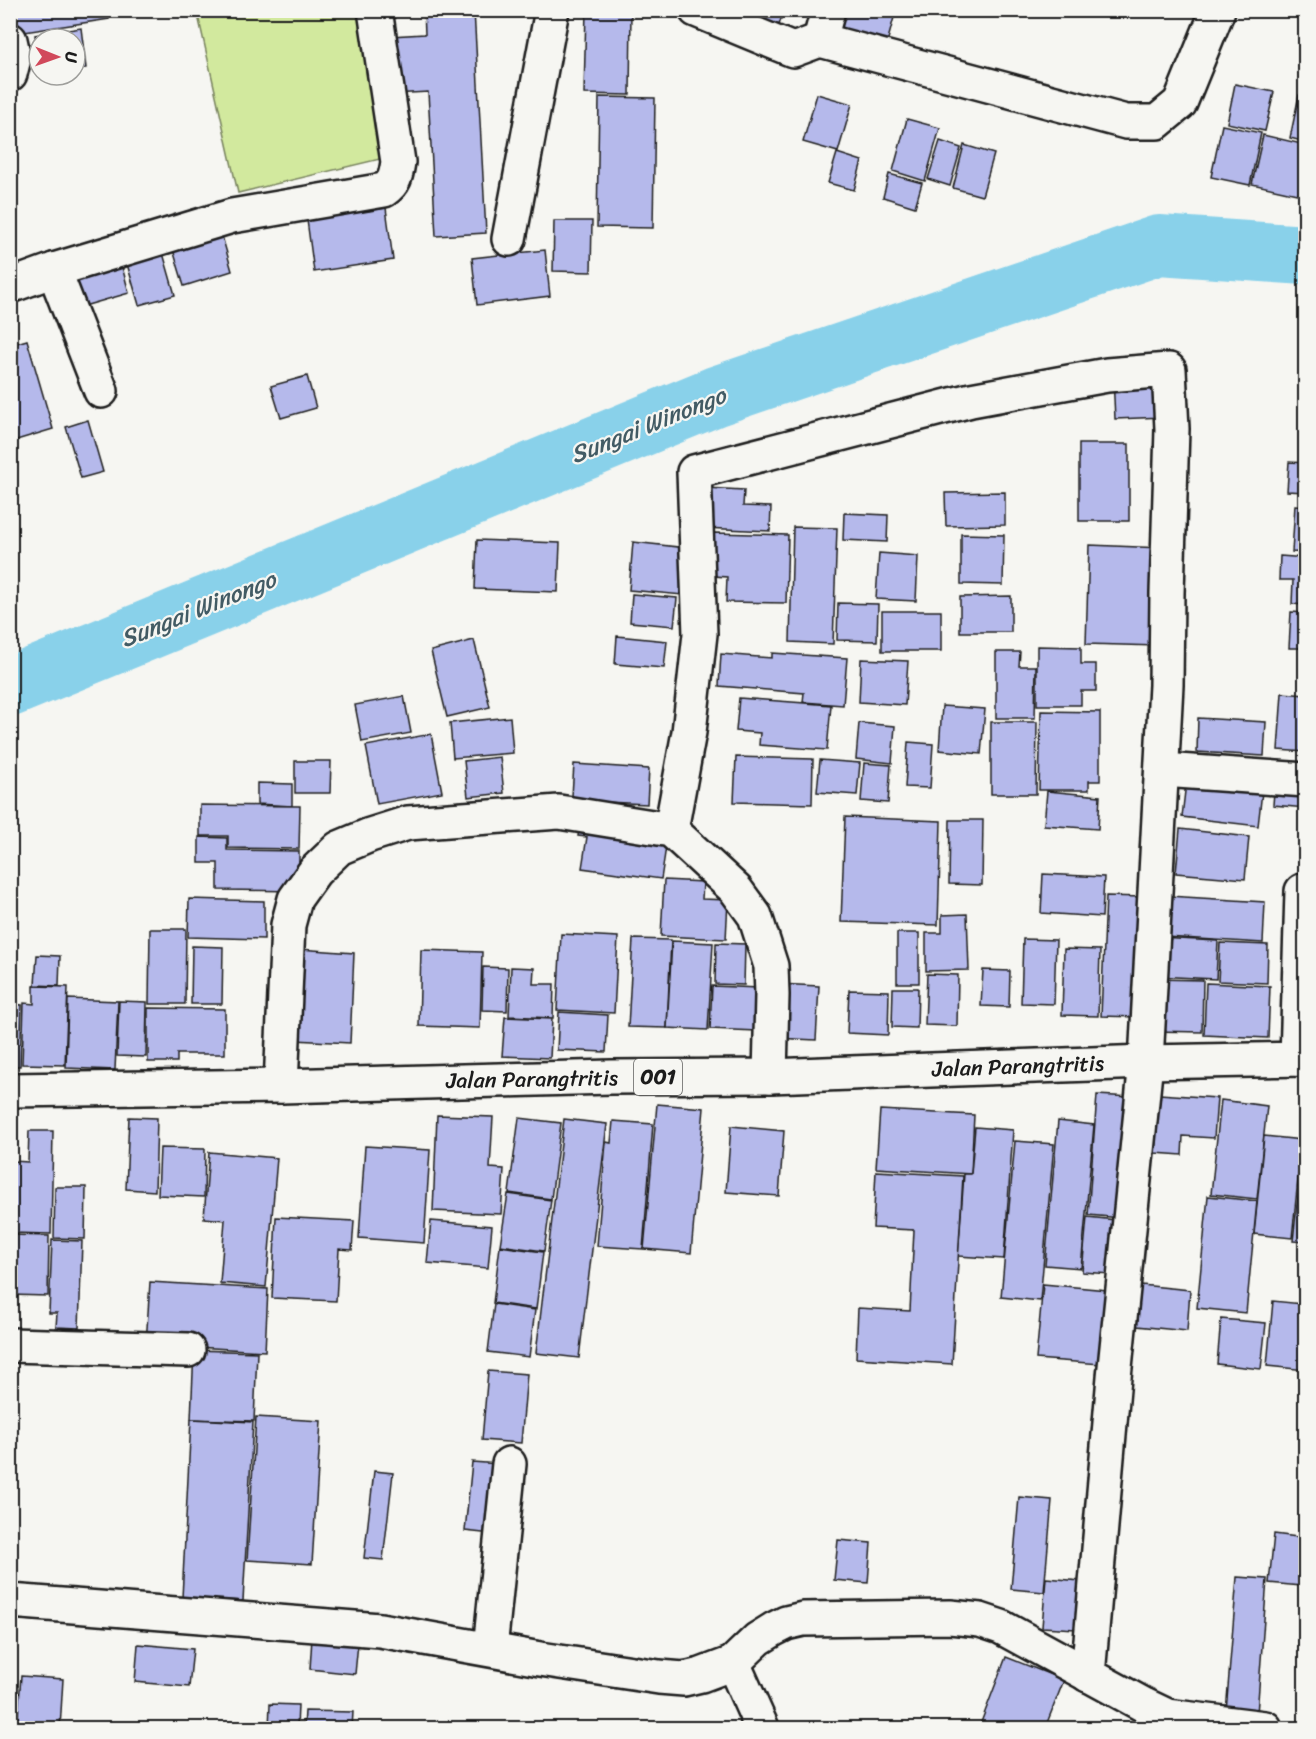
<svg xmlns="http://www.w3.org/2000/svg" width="1316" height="1739" font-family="Sriracha,sans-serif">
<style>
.green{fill:#d2e99e;stroke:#77825d;stroke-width:1.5}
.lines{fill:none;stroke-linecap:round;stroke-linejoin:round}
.river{stroke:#89d1ea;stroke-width:60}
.building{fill:#b5b9eb;stroke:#1c1c1c;stroke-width:1.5}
.minor-casing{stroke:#1c1c1c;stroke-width:38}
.major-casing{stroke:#1c1c1c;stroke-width:38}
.minor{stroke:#f6f6f2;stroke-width:33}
.major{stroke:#f6f6f2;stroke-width:33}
.labels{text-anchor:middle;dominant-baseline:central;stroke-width:4.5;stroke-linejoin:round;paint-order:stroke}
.shield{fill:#f6f6f2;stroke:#5d5d5c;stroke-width:1.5}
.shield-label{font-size:21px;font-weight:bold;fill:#1c1c1c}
.street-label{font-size:22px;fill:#1c1c1c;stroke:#f6f6f2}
.water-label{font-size:24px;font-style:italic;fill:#425b64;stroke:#f6f6f2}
</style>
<rect width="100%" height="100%" fill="#f6f6f2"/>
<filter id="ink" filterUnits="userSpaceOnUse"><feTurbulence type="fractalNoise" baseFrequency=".0167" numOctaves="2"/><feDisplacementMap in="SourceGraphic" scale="12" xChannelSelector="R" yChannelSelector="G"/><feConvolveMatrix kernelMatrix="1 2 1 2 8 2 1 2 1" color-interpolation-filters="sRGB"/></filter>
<g filter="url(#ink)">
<path class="green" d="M197,11H359L380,159L238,193Z"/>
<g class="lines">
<path class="river" d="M10,687L716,396L1159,245L1306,255"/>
</g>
<g class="building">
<path d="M15,10H108L109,19L18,33Z"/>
<path d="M424,10H474L486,233L436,236L428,92L393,94L390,36L425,34Z"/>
<path d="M586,10H631L630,95L584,94Z"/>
<path d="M745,10H784L776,34L741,22Z"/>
<path d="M840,10H896L884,54L832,40Z"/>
<path d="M81,28L86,68L75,70V39H39V64L35,35Z"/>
<path d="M1235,84L1274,92L1265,131L1227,123Z"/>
<path d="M817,94L852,104L838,152L803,142Z"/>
<path d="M1299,95L1306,96V142L1290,138Z"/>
<path d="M599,97L655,98L653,228L597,227Z"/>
<path d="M907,119L940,128L925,181L893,171Z"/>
<path d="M1222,125L1261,133L1250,185L1211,177Z"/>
<path d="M1263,135L1306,145V196L1252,184Z"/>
<path d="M940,141L961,148L950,186L928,179Z"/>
<path d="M964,145L994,154L982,196L953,188Z"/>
<path d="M837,153L862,161L854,190L828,183Z"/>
<path d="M889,174L922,183L915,207L883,197Z"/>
<path d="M386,208L393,260L314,272L307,220Z"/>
<path d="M554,221H592L591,272L553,271Z"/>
<path d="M220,229L232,271L184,286L171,243Z"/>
<path d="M161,246L175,295L139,305L125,257Z"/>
<path d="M545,250L550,296L477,305L472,258Z"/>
<path d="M120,259L129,293L77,308L67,274Z"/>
<path d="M27,340L53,429L10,442V345Z"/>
<path d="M1163,375L1164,417L1115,419L1113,377Z"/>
<path d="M307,376L316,408L281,418L271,386Z"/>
<path d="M88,420L103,472L81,478L66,427Z"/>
<rect x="1079" y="444" width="50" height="77"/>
<path d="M1289,462L1306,463V492L1287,491Z"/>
<path d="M705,488L744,490L743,506L771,507L770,531L703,528Z"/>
<path d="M1005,492V525L946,526L945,493Z"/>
<path d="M1295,505L1306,506V553L1292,552Z"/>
<path d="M844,513L888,515L887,542L843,540Z"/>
<path d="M793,527L837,528L833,644L790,642Z"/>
<path d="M714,533L788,535L786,603L726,602L727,577L713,576Z"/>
<path d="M961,534L1004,535L1003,585L961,584Z"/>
<path d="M477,540L560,543L558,592L475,589Z"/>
<path d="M633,542L687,548L683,595L629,590Z"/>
<path d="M1089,545L1163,548L1159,646L1086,644Z"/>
<path d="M879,553L918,556L916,601L876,599Z"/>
<path d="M1280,556L1306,558V605L1292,604L1293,580H1279Z"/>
<path d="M632,594L677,598L674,626L630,622Z"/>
<path d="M1011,596V632H960V597Z"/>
<path d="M838,603L878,604L877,641L837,640Z"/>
<rect x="882" y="611" width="59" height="40"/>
<path d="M1291,612L1306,613V656L1302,655V648H1289Z"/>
<path d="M617,636L667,641L664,668L615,664Z"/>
<path d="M474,640L490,707L447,717L431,651Z"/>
<path d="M1037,646L1081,647V664H1096V691H1081V705H1037Z"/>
<path d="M996,652H1020L1019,666H1036L1035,718H996Z"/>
<path d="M772,653L847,658L843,705L803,702L804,693L719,686L721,654L772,658Z"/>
<path d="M861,659L908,661L905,705L859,702Z"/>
<path d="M1282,693L1306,695V752L1278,750Z"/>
<path d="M404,696L411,733L362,742L355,705Z"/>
<path d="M739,698L831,705L827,750L759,745L760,733L736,731Z"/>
<path d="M942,706L985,709L981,754L939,750Z"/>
<path d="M1041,711L1100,712V781H1089V790H1039Z"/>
<path d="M510,717L513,753L453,758L450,723Z"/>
<path d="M1198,718L1266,722L1264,756L1197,752Z"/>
<path d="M991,722H1037L1036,794H991Z"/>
<path d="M859,723L895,726L892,763L856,759Z"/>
<path d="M431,734L442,792L377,804L366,746Z"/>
<path d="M908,742L933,744L930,788L905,787Z"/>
<path d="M500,757L504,793L468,797L464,761Z"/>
<path d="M736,757L813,759L812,804L734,802Z"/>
<path d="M820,760L860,763L857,795L817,792Z"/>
<path d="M295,761H331L330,793H295Z"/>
<path d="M864,763L891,765L888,803L861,801Z"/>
<path d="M574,764L649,769L647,804L607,802V814L571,812Z"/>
<path d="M1187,774L1263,783L1258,826L1182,817Z"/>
<path d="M1275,779L1306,781V808L1273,805Z"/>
<path d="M257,783L292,784V806L257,804Z"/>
<path d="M1047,791L1100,796L1098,829L1044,825Z"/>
<path d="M200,805L300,806L299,849L228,848V836H200Z"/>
<path d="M1303,814H1306V859H1301Z"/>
<path d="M845,817L941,821L938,925L841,922Z"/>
<path d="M950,820H983L982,885L949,884Z"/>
<path d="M580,821L668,834L661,879L582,868L587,837L578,836Z"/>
<path d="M1180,829L1249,837L1245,879L1176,873Z"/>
<path d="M199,837L227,838V850L299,851V891L218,890V863H199Z"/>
<path d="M1043,874L1104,877L1102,917L1041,913Z"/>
<path d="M664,880L703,882L702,899L728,900L726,939L661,936Z"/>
<path d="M1106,896L1142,897L1138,1017L1101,1016Z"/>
<path d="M1168,896L1265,902L1263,943L1166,937Z"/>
<path d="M189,899L264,901V939L188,937Z"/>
<path d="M967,914L969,970L926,971V933H942V915Z"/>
<path d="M150,929H186L185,1004H149Z"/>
<rect x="897" y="933" width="22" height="50"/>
<path d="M561,934L618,937L614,1013L557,1010Z"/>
<path d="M1157,938L1218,941L1216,979L1155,976Z"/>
<path d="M633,939L671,940L667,1028L628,1027Z"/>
<path d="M1023,939L1056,940L1054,1004L1021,1003Z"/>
<path d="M672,941L713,943L708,1030L667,1028Z"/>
<path d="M716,943L745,944L744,985L715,984Z"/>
<path d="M1220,943L1268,945L1267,983L1218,981Z"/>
<path d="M192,946L223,947L222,1004H191Z"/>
<path d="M299,949L354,953L350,1043L295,1040Z"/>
<path d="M1064,949L1100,950L1098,1016L1062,1015Z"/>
<path d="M421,950L482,952L480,1028L419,1026Z"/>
<path d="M37,955L60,956L59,986L35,985Z"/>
<path d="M483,967L508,968L507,1011L482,1010Z"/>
<path d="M511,967L534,968L533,984H554L553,1018L509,1016Z"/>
<path d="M983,970L1010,971L1009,1007L981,1006Z"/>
<path d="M927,974L958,975L957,1026L925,1025Z"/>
<path d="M1153,979L1203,980L1202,1032L1153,1031Z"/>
<path d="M1206,983L1270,986L1268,1038L1204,1035Z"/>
<path d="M778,984L819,986L816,1040L775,1038Z"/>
<path d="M34,986L68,987L65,1065L22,1064L24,1003L34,1004Z"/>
<path d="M712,986L759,988L757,1031L710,1029Z"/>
<path d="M893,988H918L917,1028L892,1027Z"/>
<path d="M849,990L889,991L888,1035L847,1033Z"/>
<path d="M68,999L118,1001L115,1070L66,1068Z"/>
<path d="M119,1001L147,1002L146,1057L117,1056Z"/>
<path d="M10,1004L22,1005L20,1066H10Z"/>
<path d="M148,1008L225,1009V1054H177V1062H148Z"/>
<path d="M559,1012L608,1015L606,1052L557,1050Z"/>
<path d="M505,1017L552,1019L550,1058L502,1056Z"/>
<path d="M1159,1094L1217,1098L1214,1138L1183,1136L1182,1155L1155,1153Z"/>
<path d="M1097,1095L1131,1097L1122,1218L1088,1215Z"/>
<path d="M1221,1100L1267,1106L1257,1199L1211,1194Z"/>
<path d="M657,1104L704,1108L691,1253L644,1249Z"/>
<path d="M880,1110L974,1115L971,1174L876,1168Z"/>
<path d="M437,1115L493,1117L490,1168L504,1169L501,1214L433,1211Z"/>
<path d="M129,1117L157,1118L155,1191L126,1189Z"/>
<path d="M519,1118L561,1123L551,1199L509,1193Z"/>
<path d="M564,1119L607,1124L579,1358L536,1353Z"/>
<path d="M613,1121L653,1124L643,1249L597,1246L606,1142L611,1143Z"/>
<path d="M1058,1121L1094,1125L1081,1268L1045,1265Z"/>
<path d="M1306,1124V1242L1293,1241Z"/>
<path d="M731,1126L784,1131L779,1196L726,1192Z"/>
<path d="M975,1127L1013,1130L1004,1259L958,1256L964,1174H971Z"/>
<path d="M29,1131H53L51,1234L11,1233L13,1161L28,1162Z"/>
<path d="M1264,1136L1302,1140L1292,1238L1254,1234Z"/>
<path d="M1015,1141L1054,1144L1040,1301L1001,1297Z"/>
<path d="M365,1146L430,1150L424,1243L359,1238Z"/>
<path d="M160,1148L205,1149L204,1197L158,1195Z"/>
<path d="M209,1152L277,1158L266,1287L220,1283L225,1220L204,1218Z"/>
<path d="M876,1171L963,1176L952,1364L856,1358L858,1308L910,1311L914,1230L873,1228Z"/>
<path d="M55,1187H86L85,1239L54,1238Z"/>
<path d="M508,1194L551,1200L544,1251L500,1245Z"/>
<path d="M1208,1196L1257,1201L1246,1313L1197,1308Z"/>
<path d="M276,1217L354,1221L352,1250L339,1249L336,1301L272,1298Z"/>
<path d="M1087,1217L1116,1220L1111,1274L1082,1272Z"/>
<path d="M431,1221L492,1226L488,1268L427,1263Z"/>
<path d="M10,1235L49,1236L48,1296L10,1295Z"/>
<path d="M52,1240L82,1241L79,1328L56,1327L57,1313H49Z"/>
<path d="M500,1246L543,1252L536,1309L493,1303Z"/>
<path d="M1306,1258V1370L1267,1366L1273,1301L1302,1304Z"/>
<path d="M150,1282L268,1289L265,1351L146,1344Z"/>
<path d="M1043,1284L1107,1290L1101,1364L1036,1359Z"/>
<path d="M1141,1285L1190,1290L1187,1331L1137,1326Z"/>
<path d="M494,1304L535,1310L529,1357L488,1352Z"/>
<path d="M1221,1319L1266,1323L1261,1369L1217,1364Z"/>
<path d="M194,1350L257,1352L254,1421L191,1419Z"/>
<path d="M488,1371L527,1374L521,1443L482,1440Z"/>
<path d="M256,1417L321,1421L312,1564L247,1560Z"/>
<path d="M191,1419L253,1422L243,1601L182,1598Z"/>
<path d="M472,1462L499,1464L492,1534L465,1531Z"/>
<path d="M374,1471L393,1473L383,1560L364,1558Z"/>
<path d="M1019,1497L1052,1500L1044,1592L1011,1589Z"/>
<path d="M1274,1534L1305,1538L1301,1586L1269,1583Z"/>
<path d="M838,1540L871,1543L868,1583L834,1580Z"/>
<path d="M1237,1577L1267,1579L1257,1714L1226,1712Z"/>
<path d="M1046,1578L1081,1581L1076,1629L1042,1627Z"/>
<path d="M312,1638L358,1643L355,1674L310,1669Z"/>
<path d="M138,1644L193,1649L189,1687L135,1682Z"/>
<path d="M1006,1657L1064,1680L1045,1728H988L980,1725Z"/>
<path d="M21,1676L63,1679L60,1728H17Z"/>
<path d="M270,1704L298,1705L297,1728H269Z"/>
<path d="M305,1711L353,1712L352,1728H304Z"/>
<path d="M1092,1723L1145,1728H1091Z"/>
</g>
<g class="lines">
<defs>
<g id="minor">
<path d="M696,10L793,50L820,40L1126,122H1157L1180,103L1218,10"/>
<path d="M10,40L14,58L10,74"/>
<path d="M820,40L828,10"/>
<path d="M509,239L552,10"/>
<path d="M54,270L101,391"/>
<path d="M10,286L54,270L232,216L384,190C395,183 396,175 398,162L375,10"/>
<path d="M1163,770L1306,780"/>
<path d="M671,830L689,732L700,634L694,472L971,400L1107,375L1169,370L1172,429L1167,593L1166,685L1146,1062L1114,1377L1088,1675"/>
<path d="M1297,1059L1302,891"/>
<path d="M281,1086L288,925L295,899L315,871L339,848L370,835L408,823L559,812L671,830L736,890L755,916L771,966L772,995L770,1076"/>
<path d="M10,1345L188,1350"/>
<path d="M10,1601L380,1630L540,1659L659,1677L684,1679L701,1675L733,1663L758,1639L774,1629L786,1623L803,1619L950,1617L980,1620L1001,1627L1144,1705L1167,1716L1265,1728"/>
<path d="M490,1649L509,1464"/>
<path d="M733,1663L762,1728"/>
</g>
<path id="major" d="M10,1090L281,1086L611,1077L770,1076L1146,1062L1306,1059"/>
</defs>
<use href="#minor" class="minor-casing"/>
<use href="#major" class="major-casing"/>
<use href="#minor" class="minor"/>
<use href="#major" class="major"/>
</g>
</g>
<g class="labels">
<rect class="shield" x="634" y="1059" width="48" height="36" rx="4.5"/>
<g class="shield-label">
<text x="658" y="1077">001</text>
</g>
<g class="street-label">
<text transform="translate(1018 1066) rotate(-2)">Jalan Parangtritis</text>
<text transform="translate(532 1079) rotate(-1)">Jalan Parangtritis</text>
</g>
<g class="water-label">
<text transform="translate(648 425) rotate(-22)">Sungai Winongo</text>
<text transform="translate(198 609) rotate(-22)">Sungai Winongo</text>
</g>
</g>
<rect width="1316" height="1739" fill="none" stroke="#f6f6f2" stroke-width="36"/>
<rect x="18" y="18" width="1280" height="1703" fill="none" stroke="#1c1c1c" stroke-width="2" filter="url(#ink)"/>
<g transform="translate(57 57) rotate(91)"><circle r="28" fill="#f6f6f2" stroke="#9f9f9c" stroke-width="1.5"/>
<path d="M0-4.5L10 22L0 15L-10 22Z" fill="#d1495b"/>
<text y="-9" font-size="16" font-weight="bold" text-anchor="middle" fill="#1c1c1c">U</text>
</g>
</svg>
